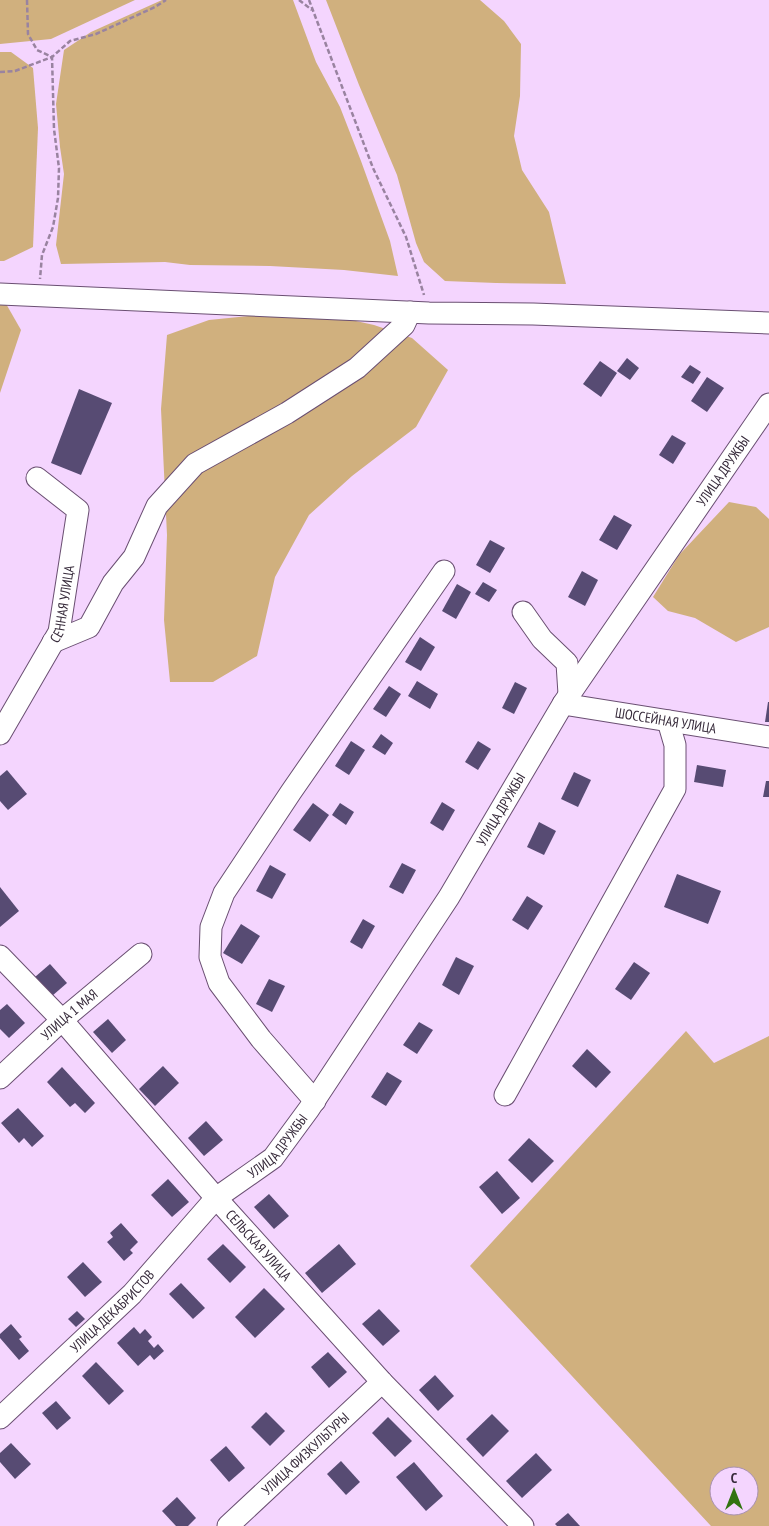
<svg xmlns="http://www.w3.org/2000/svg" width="769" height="1526" font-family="'PT Sans Narrow',sans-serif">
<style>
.green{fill:#d0b07e;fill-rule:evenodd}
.building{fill:#574b73}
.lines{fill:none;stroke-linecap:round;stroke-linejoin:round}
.minor-casing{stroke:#6a4f72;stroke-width:23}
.path{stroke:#9983a0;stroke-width:2.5;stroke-dasharray:5 2.5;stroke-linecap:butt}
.minor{stroke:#fff;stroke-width:21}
.labels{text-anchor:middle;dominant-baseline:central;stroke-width:5;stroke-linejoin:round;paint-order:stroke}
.street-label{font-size:14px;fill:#372b3b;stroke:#f4d5fe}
</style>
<rect width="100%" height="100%" fill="#f4d5fe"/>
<g class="green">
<path d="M0,0H135L51,39L0,44Z"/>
<path d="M162,0H293L316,62L340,107L361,161L390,241L398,276L344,270L270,266L190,265L165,262L61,264L56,245L64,174L60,147L56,104L64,50L91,32Z"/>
<path d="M326,0H480L504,21L521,44L520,96L514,136L522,170L549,212L566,284L496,283L445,281L424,262L416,243L397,175L359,85Z"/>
<path d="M0,52H11L33,68L38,128L33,247L4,261H0Z"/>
<path d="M0,302H5L21,330L0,393Z"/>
<path d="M306,310L374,325L412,338L448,370L416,427L352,476L309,515L275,577L257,656L213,682H170L164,620L167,535L161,409L167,335L209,320Z"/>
<path d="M729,502L756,507L769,519V627L736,642L695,618L668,611L653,597L679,555Z"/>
<path d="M686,1031L714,1063L769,1036V1526H711L470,1266ZM719,1476H749V1506H719Z"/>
</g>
<g class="building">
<path d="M627,358L639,368L630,380L617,371Z"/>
<path d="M600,361L617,373L601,397L583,384Z"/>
<path d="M690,365L701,372L693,384L681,377Z"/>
<path d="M707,377L724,388L707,412L691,401Z"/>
<path d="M79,389L112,403L81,475L51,463Z"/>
<path d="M672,435L686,443L673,464L659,455Z"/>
<path d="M614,515L632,525L617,550L599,540Z"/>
<path d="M490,540L505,548L490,573L476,565Z"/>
<path d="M582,571L598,580L585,606L568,597Z"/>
<path d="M483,582L497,590L489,602L475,594Z"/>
<path d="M457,584L471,592L456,619L442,611Z"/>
<path d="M420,637L435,647L421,671L405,662Z"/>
<path d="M417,681L438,694L430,709L408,696Z"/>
<path d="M515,682L527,688L514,714L502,708Z"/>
<path d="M389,686L401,694L386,717L373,709Z"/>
<path d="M768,702H769V722H765Z"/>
<path d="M381,734L393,743L385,755L372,747Z"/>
<path d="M351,741L365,750L349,775L335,766Z"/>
<path d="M478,741L491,749L478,770L465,762Z"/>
<path d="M697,765L726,770L723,787L694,782Z"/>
<path d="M7,770L27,794L8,810L0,801V776Z"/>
<path d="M574,772L591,780L578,807L561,799Z"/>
<path d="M766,781H769V797H763Z"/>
<path d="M442,802L455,810L443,831L430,823Z"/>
<path d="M313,803L329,815L310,842L293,830Z"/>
<path d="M340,803L354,812L346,825L332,815Z"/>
<path d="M539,822L556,831L544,855L527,847Z"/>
<path d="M402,863L416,870L403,894L389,887Z"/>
<path d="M270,865L286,874L272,899L256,891Z"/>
<path d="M677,874L721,891L708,924L664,907Z"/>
<path d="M0,887L19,911L0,927Z"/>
<path d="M527,896L543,906L528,930L512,920Z"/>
<path d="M363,919L375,926L362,949L350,942Z"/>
<path d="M241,924L260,936L242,964L223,953Z"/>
<path d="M456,957L474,966L459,995L442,985Z"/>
<path d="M634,962L650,973L631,1000L615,989Z"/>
<path d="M50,964L67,983L52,996L35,977Z"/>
<path d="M269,979L285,986L272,1012L256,1004Z"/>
<path d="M7,1004L25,1023L9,1038L0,1029V1010Z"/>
<path d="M108,1019L126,1040L112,1053L93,1032Z"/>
<path d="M419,1022L433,1030L417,1054L403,1045Z"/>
<path d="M587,1049L611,1072L596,1088L572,1066Z"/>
<path d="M163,1066L179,1083L155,1106L139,1089Z"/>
<path d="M62,1067L95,1103L85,1113L75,1103L70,1107L47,1082Z"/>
<path d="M387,1072L402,1081L386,1106L371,1097Z"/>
<path d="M18,1108L44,1136L32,1147L24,1138L19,1143L1,1123Z"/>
<path d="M206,1121L223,1140L204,1156L188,1138Z"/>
<path d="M529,1138L554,1161L532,1183L508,1160Z"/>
<path d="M497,1171L520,1198L502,1214L479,1187Z"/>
<path d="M168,1179L189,1202L172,1217L151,1195Z"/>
<path d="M269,1194L289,1216L274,1229L254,1207Z"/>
<path d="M121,1223L138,1242L130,1250L133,1253L124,1261L107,1242L113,1237L110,1233Z"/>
<path d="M223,1244L246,1267L230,1283L207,1259Z"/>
<path d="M339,1244L356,1264L322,1293L305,1273Z"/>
<path d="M83,1262L102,1282L85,1297L67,1277Z"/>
<path d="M181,1283L205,1308L193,1319L169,1294Z"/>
<path d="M264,1288L285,1309L255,1338L235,1317Z"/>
<path d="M379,1309L400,1331L383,1346L362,1324Z"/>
<path d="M77,1311L85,1319L76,1327L68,1319Z"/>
<path d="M11,1324L22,1337L19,1339L29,1351L19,1360L0,1338V1334Z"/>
<path d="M134,1327L140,1334L145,1329L152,1337L148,1341L154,1348L158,1344L164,1351L154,1360L150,1355L138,1366L117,1343Z"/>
<path d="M328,1352L347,1372L329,1388L311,1367Z"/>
<path d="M96,1362L124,1391L109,1405L82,1376Z"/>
<path d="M435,1375L454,1396L438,1411L419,1390Z"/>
<path d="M56,1401L71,1418L57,1430L42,1413Z"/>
<path d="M266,1412L285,1431L270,1446L251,1427Z"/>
<path d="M492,1414L509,1431L483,1457L466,1439Z"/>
<path d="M388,1417L412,1441L395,1457L372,1433Z"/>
<path d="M11,1443L31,1464L15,1479L0,1462V1453Z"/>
<path d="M226,1446L245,1468L229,1482L210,1460Z"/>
<path d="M536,1453L552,1470L522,1498L506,1481Z"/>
<path d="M341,1461L360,1482L346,1495L327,1474Z"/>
<path d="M414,1462L443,1496L426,1511L396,1477Z"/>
<path d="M177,1497L196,1518L188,1526H176L162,1511Z"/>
<path d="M568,1513L580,1526H557L555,1524Z"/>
</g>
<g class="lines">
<defs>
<g id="minor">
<path d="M0,294L429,313L533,314L769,323"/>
<path d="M523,612L542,639L567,663L569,694"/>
<path d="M53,642L89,627L113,583L134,557L157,506L195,464L287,413L357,368L404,325L410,312"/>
<path id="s1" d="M563,704L769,737"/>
<path id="s2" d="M0,734L59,632L78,510L37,478"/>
<path id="s3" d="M0,956L62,1020L216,1198L382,1382L523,1526"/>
<path id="s4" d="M0,1078L62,1020L141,954"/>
<path d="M505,1095L675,789V745L668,721"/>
<path d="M315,1101L261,1039L219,983L210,957L211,927L224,893L291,792L444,571"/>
<path id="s5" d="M0,1418L132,1294L216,1198L273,1158L309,1109L449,897L563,704L769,404"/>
<path id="s6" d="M228,1526L382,1382"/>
</g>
</defs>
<use href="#minor" class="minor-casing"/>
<g class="path">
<path d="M27,0L28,34L37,50L52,57L54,129L59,168L58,198L53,227L42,255L40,279"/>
<path d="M299,0L312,10"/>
<path d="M309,0L373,168L406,237L424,295"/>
<path d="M0,72L15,71L52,57L70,41L96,34L155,7L166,0"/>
</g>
<use href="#minor" class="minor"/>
</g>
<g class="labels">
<g class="street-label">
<text stroke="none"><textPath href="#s5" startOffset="1200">УЛИЦА ДРУЖБЫ</textPath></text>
<text stroke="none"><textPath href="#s2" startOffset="146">СЕННАЯ УЛИЦА</textPath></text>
<text stroke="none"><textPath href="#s1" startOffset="104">ШОССЕЙНАЯ УЛИЦА</textPath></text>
<text stroke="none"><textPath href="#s5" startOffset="795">УЛИЦА ДРУЖБЫ</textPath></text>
<text stroke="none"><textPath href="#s4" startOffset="94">УЛИЦА 1 МАЯ</textPath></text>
<text stroke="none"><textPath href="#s5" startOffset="390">УЛИЦА ДРУЖБЫ</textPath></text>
<text stroke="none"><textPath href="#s3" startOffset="388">СЕЛЬСКАЯ УЛИЦА</textPath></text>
<text stroke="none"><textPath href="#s5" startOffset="155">УЛИЦА ДЕКАБРИСТОВ</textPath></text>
<text stroke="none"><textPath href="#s6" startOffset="106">УЛИЦА ФИЗКУЛЬТУРЫ</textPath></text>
</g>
</g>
<g transform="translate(734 1491)"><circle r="24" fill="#f4d5fe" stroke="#a891b0"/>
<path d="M0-4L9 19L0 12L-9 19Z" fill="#327410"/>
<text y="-8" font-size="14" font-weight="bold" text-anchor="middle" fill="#372b3b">С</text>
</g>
</svg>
